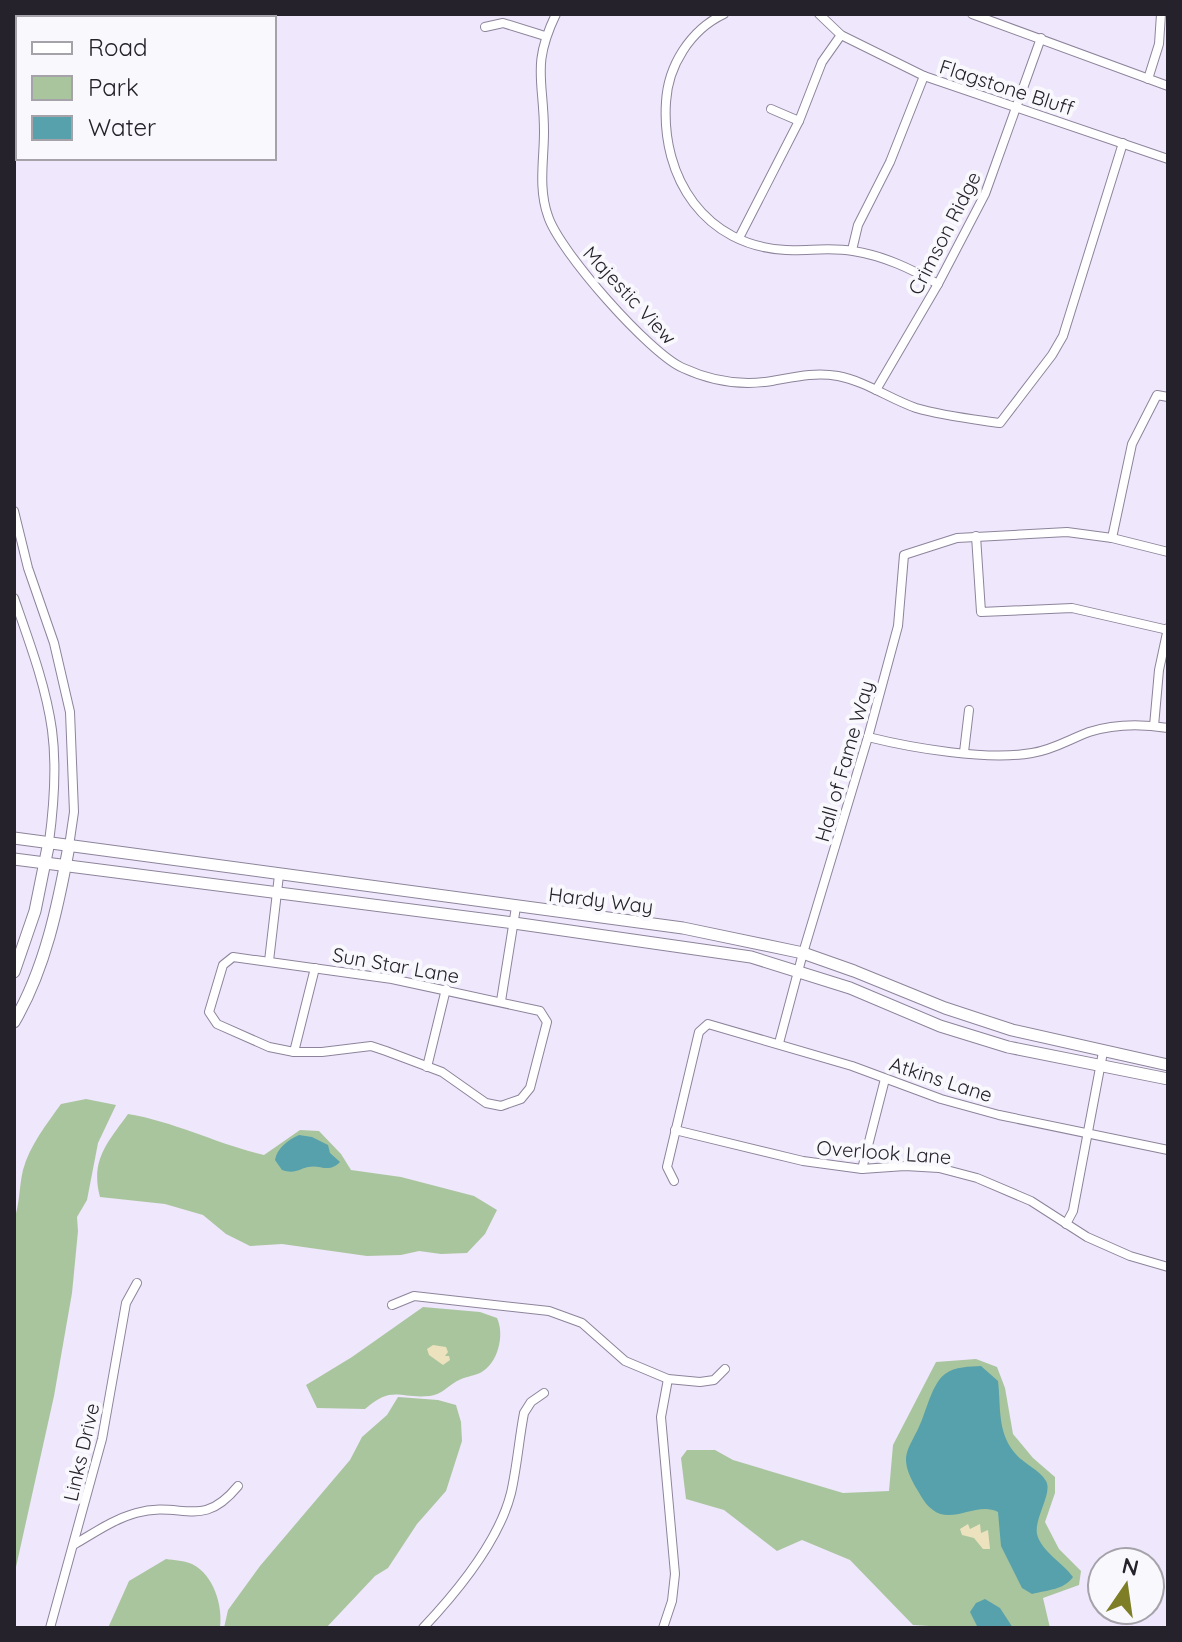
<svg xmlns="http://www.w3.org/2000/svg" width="1182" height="1642" font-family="Quicksand,sans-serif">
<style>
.green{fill:#a9c59e}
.sand{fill:#ece2bd}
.water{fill:#56a1ac}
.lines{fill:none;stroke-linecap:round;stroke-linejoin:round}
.minor-casing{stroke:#8d849b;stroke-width:10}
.major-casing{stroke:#8d849b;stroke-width:13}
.minor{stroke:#fff;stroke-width:8}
.major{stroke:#fff;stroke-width:11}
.labels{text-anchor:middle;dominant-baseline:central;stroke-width:8;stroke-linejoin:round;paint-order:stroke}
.street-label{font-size:20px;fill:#26222b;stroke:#f9f8fd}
</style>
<rect width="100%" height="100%" fill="#efe7fc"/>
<g class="green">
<path d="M86,1099L116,1105L98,1143L87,1200L77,1217L78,1231L72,1293L54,1396L14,1576V1220C20,1203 19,1187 23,1170C30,1145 46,1125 61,1104Z"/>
<path d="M128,1114C176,1122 217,1144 264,1155L300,1130L319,1131L341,1154L351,1170L401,1177L474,1196L497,1210L485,1234L467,1253L441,1254L419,1251L401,1255L367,1256L282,1244L250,1246L226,1234L203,1215L165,1204L100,1197C90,1160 108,1142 128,1114Z"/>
<path d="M423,1307L480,1312L497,1318C505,1335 498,1364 480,1373C473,1376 464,1377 457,1381C447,1387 442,1394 430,1396C398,1399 393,1385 365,1409L317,1408L306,1385L352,1357Z"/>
<path d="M976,1359L997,1367L1005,1388L1013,1434L1033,1458L1055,1477V1493L1045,1522L1059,1549L1081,1571L1079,1585L1043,1598L1050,1628H961L913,1625L850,1560L802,1540L777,1551L724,1510L686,1499L681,1458L687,1450H715L733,1460L843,1493L889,1491L893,1445L936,1362Z"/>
<path d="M398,1397L438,1400L456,1405L461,1422L462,1441L446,1491L417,1524L388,1568L375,1576L326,1628H224L228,1610L260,1566L350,1460L362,1437L387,1415Z"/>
<path d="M166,1559C174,1560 185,1561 192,1564C214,1575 223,1606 220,1628H108L129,1581Z"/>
</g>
<g class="sand">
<path d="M433,1345L446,1347L448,1352L445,1356H449L450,1360L443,1365L429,1355L427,1349Z"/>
<path d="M968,1524L970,1529L980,1524L981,1533L988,1530L990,1549H983L974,1538L962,1535L960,1529Z"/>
</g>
<g class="water">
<path d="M299,1135L312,1137L328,1145L330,1153L340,1162C328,1174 321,1164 308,1167C297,1170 294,1174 282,1170L275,1160C277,1148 288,1140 299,1135Z"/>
<path d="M981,1366L998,1381C1001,1406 997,1431 1014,1452C1022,1463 1039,1469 1046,1481C1053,1493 1034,1518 1037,1534C1041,1551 1063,1563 1073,1577C1064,1590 1047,1590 1032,1594L1022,1588L1001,1546L998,1512C977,1501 952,1525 933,1510C926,1505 922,1498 918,1491C895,1453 910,1452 923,1417C928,1404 934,1382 945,1374C955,1366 970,1367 981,1366Z"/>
<path d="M985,1599L1000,1608L1013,1628H978L970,1612L976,1603Z"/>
</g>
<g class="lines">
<defs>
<g id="minor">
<path d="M556,14C531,66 544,80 544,132C544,160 538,188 548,216C559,251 650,354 683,368C711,381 741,386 772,381C795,377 814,372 838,376C865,381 890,399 916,408C943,416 972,419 1000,423L1052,355L1063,336L1123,143"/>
<path d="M724,14C690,30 668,66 666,102C661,178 705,246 786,250C808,251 831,247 853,251C885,256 911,269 938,284"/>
<path d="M819,14L841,35L924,76L1168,159"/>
<path d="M972,14L1168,86"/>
<path d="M32,18L33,14"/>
<path d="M485,27L503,23L545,36"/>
<path d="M1148,79L1159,44L1161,14"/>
<path d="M771,109L799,121"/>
<path d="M14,113L18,88"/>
<path d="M739,238L799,121L822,62L841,35"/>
<path d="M852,250L858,225L890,162L924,76"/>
<path d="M876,390L938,284L985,194L1041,38"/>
<path d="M14,511L28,568L54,643L70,712L74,812L69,846"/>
<path d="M976,536L981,612L1072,608L1168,630"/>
<path d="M1112,538L1132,444L1157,395L1168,397"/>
<path d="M14,598C29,641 46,686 52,730C57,768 54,805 49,842"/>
<path d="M1154,726L1159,670L1168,628"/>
<path d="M868,737C912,748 988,761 1032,753C1053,750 1070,739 1089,732C1114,724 1143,724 1168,728"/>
<path d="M964,752L969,710"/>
<path d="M233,957L392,979L540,1011L547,1022L530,1088L521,1099L501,1106L486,1103L442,1072L386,1051L371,1046L322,1052H294L269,1047L217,1024L209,1012L223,965Z"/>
<path d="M269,961L279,875"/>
<path d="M501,1001L516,907"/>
<path d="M779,1043L803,953L868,737L898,626L904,555L957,538L1067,532L1112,538L1168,552"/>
<path d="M294,1052L315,968"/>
<path d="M427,1067L446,989"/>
<path d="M675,1130L803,1161L862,1169L905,1166L939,1168L977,1178L1031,1201L1087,1237L1130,1256L1168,1267"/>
<path d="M862,1169L885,1079"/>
<path d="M674,1181L667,1167L699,1032L708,1024L852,1066L941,1099L999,1115L1168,1150"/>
<path d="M1066,1224L1073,1211L1103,1052"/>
<path d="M392,1305L414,1296L549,1311L582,1323L625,1361L668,1379L700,1382L714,1380L725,1369"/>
<path d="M75,1544C94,1533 114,1519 136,1513C182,1500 201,1531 238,1486"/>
<path d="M50,1628L102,1439L126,1303L137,1283"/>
<path d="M423,1628C456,1593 499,1541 511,1493C517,1467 519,1439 524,1413L531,1402L544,1393"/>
<path d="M663,1628L672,1601L675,1574L661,1417L668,1379"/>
</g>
<g id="major">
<path d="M14,838L683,928L803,953L854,971L945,1008L1012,1030L1168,1065"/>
<path d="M14,859L514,923L751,957L850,988L940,1026L1008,1047L1168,1079"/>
<path d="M14,972L35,911L49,842"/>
<path d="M14,1022C45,969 58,906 69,846"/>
</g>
</defs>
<use href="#minor" class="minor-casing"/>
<use href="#major" class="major-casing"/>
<use href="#minor" class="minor"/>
<use href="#major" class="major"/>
</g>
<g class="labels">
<g class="street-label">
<text transform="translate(1007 87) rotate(18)">Flagstone Bluff</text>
<text transform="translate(944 233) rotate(-63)">Crimson Ridge</text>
<text transform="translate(630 295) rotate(47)">Majestic View</text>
<text transform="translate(844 761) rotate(-74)">Hall of Fame Way</text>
<text transform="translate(601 900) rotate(7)">Hardy Way</text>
<text transform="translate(396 965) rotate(10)">Sun Star Lane</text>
<text transform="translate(941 1079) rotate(18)">Atkins Lane</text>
<text transform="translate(884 1152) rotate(4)">Overlook Lane</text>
<text transform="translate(81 1452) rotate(-77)">Links Drive</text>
</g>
</g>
<rect width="1182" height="1642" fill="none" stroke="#26222b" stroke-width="32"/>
<rect x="16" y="16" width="260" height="144" fill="#f9f8fd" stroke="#a5a2a9" stroke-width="2"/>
<rect x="32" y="42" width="40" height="12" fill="#ffffff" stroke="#a5a2a9" stroke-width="2"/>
<text x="88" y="56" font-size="24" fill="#26222b">Road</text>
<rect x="32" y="76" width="40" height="24" fill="#a9c59e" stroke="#a5a2a9" stroke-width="2"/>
<text x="88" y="96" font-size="24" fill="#26222b">Park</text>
<rect x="32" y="116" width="40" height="24" fill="#56a1ac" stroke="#a5a2a9" stroke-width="2"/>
<text x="88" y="136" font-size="24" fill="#26222b">Water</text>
<g transform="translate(1126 1586) rotate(13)"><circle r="38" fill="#f9f8fd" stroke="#a5a2a9" stroke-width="2"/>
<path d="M0-6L14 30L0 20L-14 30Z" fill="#7d7e26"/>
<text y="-12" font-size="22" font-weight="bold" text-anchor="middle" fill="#26222b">N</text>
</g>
</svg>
